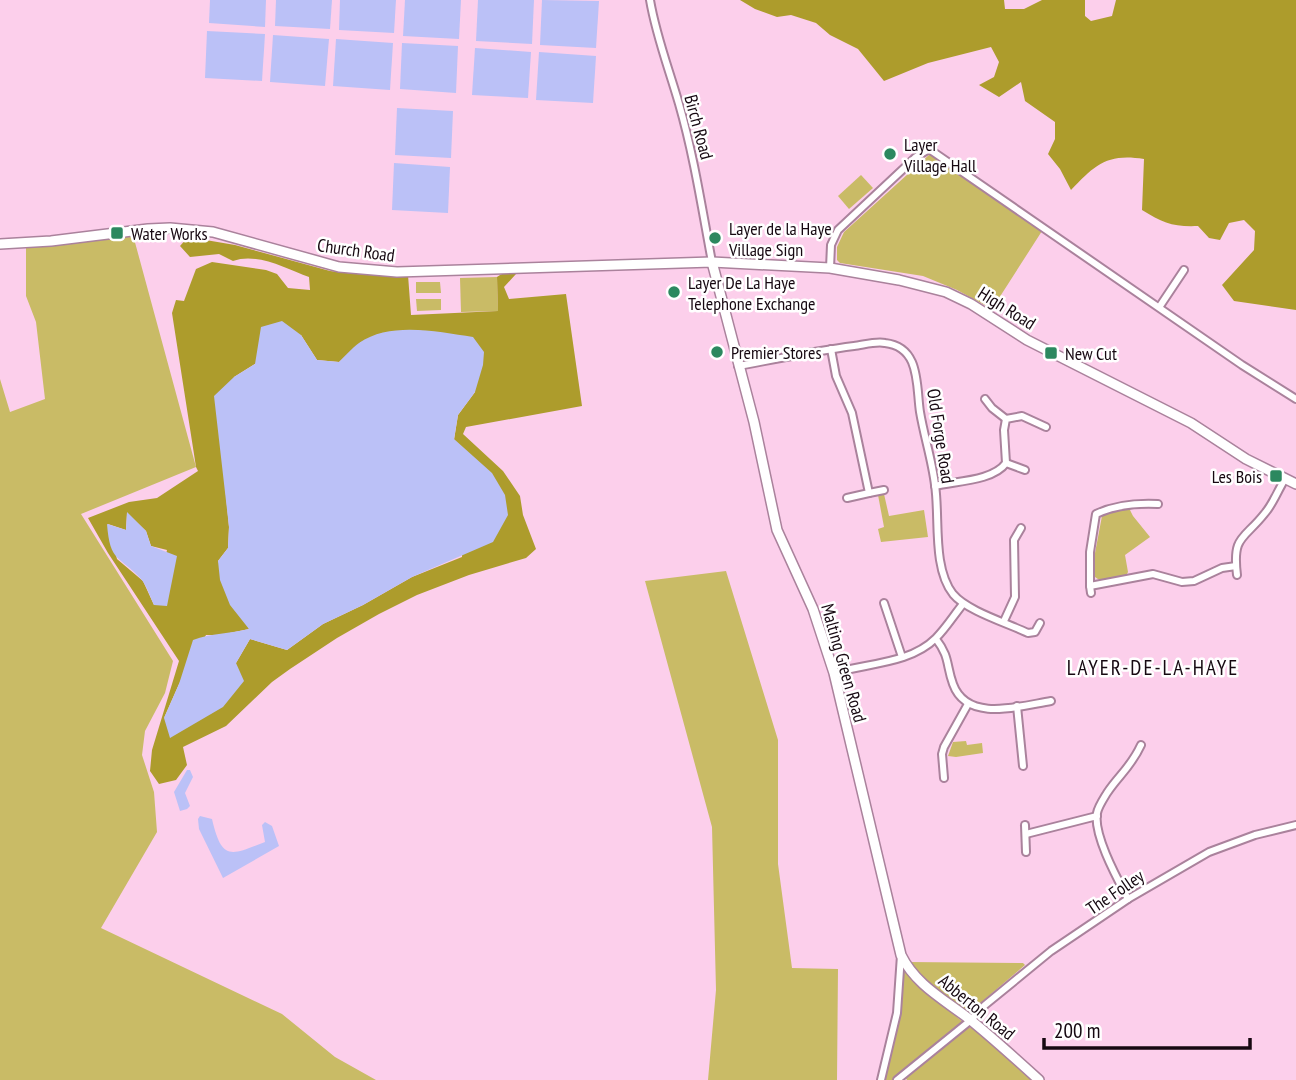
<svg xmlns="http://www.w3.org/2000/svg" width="1296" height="1080" font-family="'PT Sans Narrow',sans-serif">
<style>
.green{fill:#c9bb66}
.forest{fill:#ad9c2c;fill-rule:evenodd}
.water{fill:#bbc1f7}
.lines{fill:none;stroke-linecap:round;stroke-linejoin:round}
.street-casing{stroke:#aa829c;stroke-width:10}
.secondary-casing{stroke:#aa829c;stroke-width:12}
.street{stroke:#fff;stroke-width:6}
.secondary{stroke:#fff;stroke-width:9}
.poi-dot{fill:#2c885f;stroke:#fff;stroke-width:2.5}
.labels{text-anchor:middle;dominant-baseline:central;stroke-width:5;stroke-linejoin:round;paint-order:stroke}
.street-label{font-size:18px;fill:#160811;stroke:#fff}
.poi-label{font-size:18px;fill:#160811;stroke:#fff;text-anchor:start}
.quarter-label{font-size:21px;letter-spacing:2px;fill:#160811;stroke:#fff}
</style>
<rect width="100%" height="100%" fill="#fccfeb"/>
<g class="green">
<path d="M930,154L1042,231L992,309L957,290L923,276L840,263L837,260V247L844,232Z"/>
<path d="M861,175L873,188L849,209L838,196Z"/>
<path d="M133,235L196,467L81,514L173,661L165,693L145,731L142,755L154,792L157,832L101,928L282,1014L335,1057L376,1080H0V379L10,412L45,399L36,322L26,296V248Z"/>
<path d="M497,277L498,311L461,312L460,278Z"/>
<path d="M416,282H440L441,293H416Z"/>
<path d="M416,299H441V310L417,311Z"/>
<path d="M884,494L889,516L924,510L928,537L881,542L878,529L884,527L878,495Z"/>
<path d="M1132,506L1130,510L1133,516L1150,537L1125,555L1128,572L1126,576C1115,579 1104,585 1095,577V553L1102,516L1104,513Z"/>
<path d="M726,571L778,740V864L792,968L838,969L837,1080H708L716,990L712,827L645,581Z"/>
<path d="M966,741L967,745L982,743L983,753L956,757L948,756L953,742Z"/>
<path d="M908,962L1023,963L1025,965L970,1012L964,1011L921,979Z"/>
<path d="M904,969L911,978L964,1023L894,1080H884L901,1006Z"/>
<path d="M967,1027L973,1028L1032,1080H907L904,1076Z"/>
</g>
<g class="forest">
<path d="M740,0H1004L1005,9H1024L1042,0H1085V16L1091,21L1112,16L1116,0H1296V310L1234,301L1222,285L1254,250L1255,231L1244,220L1229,223L1220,240L1209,238L1198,226C1173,227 1163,223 1142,210L1144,159C1107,153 1095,165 1071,190L1060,169L1048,154L1055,139V122L1025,101L1021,82L999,97L979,85L994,77L999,62L991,47L928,63L884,81L858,49L830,35L816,23L791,15L777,17L755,9Z"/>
<path d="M188,237L235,245L330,271L355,274L408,275L411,315L498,311L497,277C504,272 508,272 516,274L504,287L509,299L566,294L582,406L466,427L463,434L503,471L520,496L523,515L536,549L526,558L469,575L417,595L379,614L337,638L290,669L272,682L226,726L183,747L187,765L176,780L159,784L150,771L152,750L179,661L108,553L88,518L129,502L157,498L198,471L196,467L172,313L176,300L184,301L196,269L212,262L266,270L277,274L288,288L310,290L309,277C287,269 257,252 233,261L219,254L190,257L180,246ZM415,330L473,338L475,392L458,415L454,440L467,452L462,557L412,577L363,605L323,624L287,650L250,639L236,663L164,718L179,684L206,635H220L249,629L218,561L228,548L229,527L222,454L234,377L301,335L317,360L339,362L361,342ZM127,513L146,531L151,546L167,550L154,605L143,581L117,559L108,524L126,530Z"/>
</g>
<g class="water">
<path d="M210,0H266L265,27L209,23Z"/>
<path d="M276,0H332L330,29L275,26Z"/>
<path d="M340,0H396L394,33L339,30Z"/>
<path d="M405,0H461L459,39L403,36Z"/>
<path d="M478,0H534L532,44L476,41Z"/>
<path d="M542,0L599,1L596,48L540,45Z"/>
<path d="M207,31L265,34L262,81L205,78Z"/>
<path d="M273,35L329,39L325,86L270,82Z"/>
<path d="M336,39L393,43L390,90L333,86Z"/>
<path d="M402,43L458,46L456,93L400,89Z"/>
<path d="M475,48L531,52L528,98L472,95Z"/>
<path d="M539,52L596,56L593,103L536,100Z"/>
<path d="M397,108L453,111L451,158L395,155Z"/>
<path d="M394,163L450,167L448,213L392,210Z"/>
<path d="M282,321L301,335L317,360L339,362C345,356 352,348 359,343C391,321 438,332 473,337L484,352L483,365L475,392L458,415L454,439L492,473L505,495L508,515L493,542L412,577L363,605L323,624L287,650L250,639L236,663L244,681L223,707L170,738L164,718L179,684L193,640C211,633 230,634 249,629L230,605L220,580L218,561L228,548L229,527L214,396L234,377L255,364L261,327Z"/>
<path d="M127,512L146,531L151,546L177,556L167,606L154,605C150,597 147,586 141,579C119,555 110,563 107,524L126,530Z"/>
<path d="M187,770H190L193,777L185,793L190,806L187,809L180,811L174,792Z"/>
<path d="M200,816L212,819C222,862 231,855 265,842L262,825L265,822L272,826L279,846L223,878L199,829L198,819Z"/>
</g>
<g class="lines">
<defs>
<g id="street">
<path d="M650,0C656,36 669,69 679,104C694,156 702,209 712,262"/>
<path d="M830,268L831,245L838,230L916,157L929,149L1242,365L1296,399"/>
<path d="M1160,306L1184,270"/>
<path d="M831,349L836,376L852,413L869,493L847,498"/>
<path d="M738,366C776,359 815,351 854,346C863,345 876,341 885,343C921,347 916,386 920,412C924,436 932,460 935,485C940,517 932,567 953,594C967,611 1007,623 1028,633L1035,632L1040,623"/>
<path d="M985,399L992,408L1006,419"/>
<path d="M1006,463L1025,470"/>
<path d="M935,486C956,481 993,481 1006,463L1004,430L1006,419L1022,416L1046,427"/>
<path d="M869,493L884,490"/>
<path d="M1237,575C1232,535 1244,540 1265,513C1273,504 1278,490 1285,479"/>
<path d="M1090,586V552L1096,514C1115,505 1137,503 1158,504"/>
<path d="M1091,593L1090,586L1153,574L1182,582L1194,581L1222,568L1236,566"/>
<path d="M884,603L902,657"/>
<path d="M1004,621L1015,597L1014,540L1021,528"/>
<path d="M936,639C950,657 946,665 953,684C967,723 1020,706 1051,701"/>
<path d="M834,673C867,663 910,664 936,638C946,628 954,615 963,604"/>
<path d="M1017,706L1023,766"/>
<path d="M944,778L942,754L944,747L968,704"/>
<path d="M1025,825L1026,852"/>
<path d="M1026,834L1097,816"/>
<path d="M1128,899C1118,880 1093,835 1097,813C1098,807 1104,798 1107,793C1119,775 1131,767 1141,745"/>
<path d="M881,1080L897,1013L901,955"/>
<path d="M897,1080L971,1020L985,1005L1051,951L1128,899L1209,852L1255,835L1296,825"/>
</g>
<g id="secondary">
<path d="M0,244L51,241L148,229L170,228L213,232L339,267L397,272L712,262L830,268L899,280L946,292L971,304L1027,340L1191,423L1246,459L1296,484"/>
<path d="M712,262L754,422L777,530L813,609L834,673L901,955C916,986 947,1001 973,1022C995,1040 1017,1060 1039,1080"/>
</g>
</defs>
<use href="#street" class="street-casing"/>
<use href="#secondary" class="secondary-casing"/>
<use href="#street" class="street"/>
<use href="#secondary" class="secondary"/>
</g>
<g class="poi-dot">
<circle cx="890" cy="154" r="7"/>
<rect x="110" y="226" width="14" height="14" rx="3.5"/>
<circle cx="715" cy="238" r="7"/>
<circle cx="674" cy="292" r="7"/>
<circle cx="717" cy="352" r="7"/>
<rect x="1044" y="346" width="14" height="14" rx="3.5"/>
<rect x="1269" y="469" width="14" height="14" rx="3.5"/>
</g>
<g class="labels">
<g class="street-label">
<text transform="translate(699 127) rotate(75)">Birch Road</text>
<text transform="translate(356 250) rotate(8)">Church Road</text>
<text transform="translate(1007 308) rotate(32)">High Road</text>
<text transform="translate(941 436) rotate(81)">Old Forge Road</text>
<text transform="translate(844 663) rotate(74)">Malting Green Road</text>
<text transform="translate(1115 892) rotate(-34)">The Folley</text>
<text transform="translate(977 1007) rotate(39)">Abberton Road</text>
</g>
<g class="poi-label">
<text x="904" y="144">Layer<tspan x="904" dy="21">Village Hall</tspan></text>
<text x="729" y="228">Layer de la Haye<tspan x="729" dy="21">Village Sign</tspan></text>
<text x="131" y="233">Water Works</text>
<text x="688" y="282">Layer De La Haye<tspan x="688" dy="21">Telephone Exchange</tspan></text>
<text x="731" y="352">Premier Stores</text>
<text x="1065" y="353">New Cut</text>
<text x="1262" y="476" text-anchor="end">Les Bois</text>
</g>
<g class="quarter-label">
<text x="1153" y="667">LAYER-DE-LA-HAYE</text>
</g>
</g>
<path d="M1044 1038v10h206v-10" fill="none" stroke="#160811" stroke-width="3.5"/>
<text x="1054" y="1038" font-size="21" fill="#160811" stroke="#ffffff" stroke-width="5" paint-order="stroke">200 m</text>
</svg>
